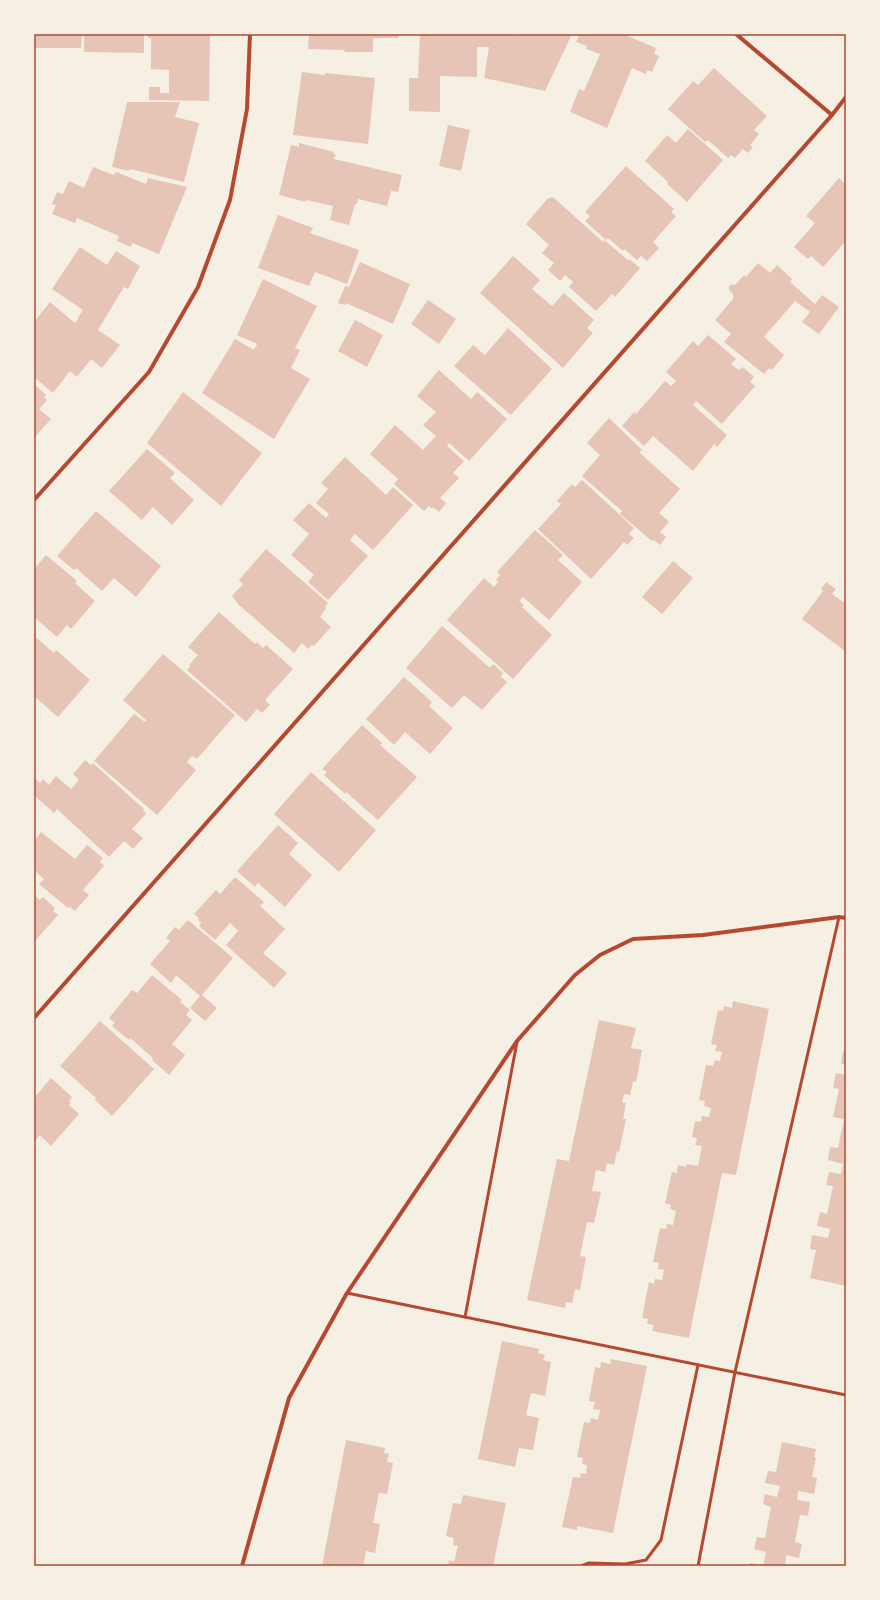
<svg xmlns="http://www.w3.org/2000/svg" width="880" height="1600" font-family="'Titillium Web',sans-serif">
<style>
.building{fill:#e6c5b7}
.lines{fill:none;stroke-linecap:round;stroke-linejoin:round}
.service{stroke:#b5482f;stroke-width:3}
.minor{stroke:#b5482f;stroke-width:4}
.neatline{fill:none;stroke:#b5482f;stroke-width:1.5}
</style>
<rect width="100%" height="100%" fill="#f6efe4"/>
<g class="building">
<path d="M34,34H82L81,48H34Z"/>
<path d="M84,34H144V53L84,52Z"/>
<path d="M148,34H210L209,101L149,100V87H160V93H169V70L151,69V38H148Z"/>
<path d="M309,34H399L398,38H373V52H344L345,50L308,49Z"/>
<path d="M420,34H509L517,36V34H572L545,91L484,78L489,47H477V77L440,76V112L409,111V78H418Z"/>
<path d="M580,34H623L656,48L654,54L659,56L652,72L647,70L646,74L632,68L607,128L570,112L579,89L584,91L600,54L586,49L587,46L576,42Z"/>
<path d="M714,68L767,116L754,130L759,134L750,145L753,147L748,153L743,149L735,158L731,155L728,158L708,140L705,142L668,109L693,81L698,85Z"/>
<path d="M302,72L325,75V73L375,78L368,144L293,135Z"/>
<path d="M127,102H180L175,117L199,123L184,182L130,169L129,171L112,167Z"/>
<path d="M448,125L470,130L461,171L439,166Z"/>
<path d="M688,129L723,160L687,202L667,184L668,182L645,161L667,135L676,143Z"/>
<path d="M299,143L334,152L333,154L336,155L334,159L402,175L398,192L391,191L387,206L358,199L357,204H355L349,225L330,220L333,206L306,200V202L279,195L291,145L299,147Z"/>
<path d="M626,166L674,209L671,212L676,216L653,242L659,248L647,261L641,256L637,260L624,249L623,251L608,238L606,240L585,221L590,216L585,212Z"/>
<path d="M93,167L114,175L116,172L146,184L148,178L187,187L159,254L132,243L131,247L117,241L119,236L77,218L75,223L52,214L56,205L52,204L57,192L63,194L69,181L84,188Z"/>
<path d="M839,178L846,185V241L823,267L811,256L808,259L794,247L815,223L806,216Z"/>
<path d="M553,197L603,242L604,240L628,260L629,259L640,268L615,297L612,294L596,311L569,287L573,282L565,275L560,281L548,270L554,263L542,253L549,245L526,224L547,199Z"/>
<path d="M278,215L313,228L310,233L359,250L347,284L315,272L309,286L258,268Z"/>
<path d="M80,247L107,265L116,251L140,266L128,289L124,287L98,330L120,345L102,368L91,359L77,377L70,371L53,393L34,377V322L50,302L75,323L79,318L78,317L83,310L52,289Z"/>
<path d="M513,256L540,280L532,289L552,306L564,293L594,320L587,328L593,333L563,368L480,293Z"/>
<path d="M360,262L410,284L393,324L346,303L345,305L338,303L345,286L349,287Z"/>
<path d="M758,263L770,273L777,265L792,279L790,282L815,304L822,295L839,307L819,334L802,322L810,312L795,301L764,337L784,355L772,370L769,368L764,374L724,342L731,334L715,320L733,299V294L729,290V286L732,284L735,285L744,275L746,277Z"/>
<path d="M263,279L317,306L295,348L300,350L291,368L310,379L274,439L202,393L235,339L254,350L257,344L237,335Z"/>
<path d="M428,300L456,319L439,344L411,324Z"/>
<path d="M355,320L383,335L367,367L338,351Z"/>
<path d="M508,328L552,369L511,415L454,366L473,345L485,355Z"/>
<path d="M708,335L736,359L731,364L739,370L743,367L754,377L750,382L755,386L722,424L696,401L693,405L727,435L717,447L714,444L693,471L653,436L644,446L622,426L634,412L636,414L665,381L671,386L676,381L666,372L693,341L698,346Z"/>
<path d="M439,370L471,399L477,392L507,419L469,461L449,443L447,446L464,461L453,473L459,478L440,498L446,503L439,512L433,507L432,509L429,506L424,511L394,484L398,479L370,454L395,425L423,450L436,436L423,425L436,412L417,396Z"/>
<path d="M34,384L46,395L44,397L47,400L39,409L51,419L34,438Z"/>
<path d="M183,392L262,453L221,506L147,443Z"/>
<path d="M609,418L642,450L639,452L680,489L659,513L669,522L660,532L666,537L660,545L654,540L652,541L620,514L622,511L582,476L600,455L587,443Z"/>
<path d="M147,449L175,473L170,478L194,500L172,525L153,507L142,520L109,491Z"/>
<path d="M345,457L386,495L393,487L413,505L373,550L355,534L350,540L368,556L328,600L308,582L314,575L291,555L309,534L293,520L309,503L326,518L329,514L316,503L328,489L321,483Z"/>
<path d="M582,480L634,528L629,534L634,538L627,545L624,542L591,579L538,529L561,504L557,501L572,484L575,487Z"/>
<path d="M96,511L161,566L136,597L114,578L102,591L76,568L74,570L57,556Z"/>
<path d="M535,530L563,555L558,560L582,582L549,620L523,597L519,601L524,605L522,607L552,635L513,679L447,620L484,578L494,587L498,582L496,580L500,575L497,572Z"/>
<path d="M266,549L328,603L325,606L326,608L320,617L331,627L314,646L312,645L308,649L302,643L294,653L238,604L232,596L243,584L239,580Z"/>
<path d="M46,555L77,581L75,583L95,601L71,629L67,625L57,637L34,617V569Z"/>
<path d="M673,561L693,578L662,614L642,597Z"/>
<path d="M826,582L836,589L832,594L846,604L845,651L802,619L823,591L821,589Z"/>
<path d="M219,612L255,644L257,642L263,648L266,645L293,669L265,700L270,705L262,713L257,709L246,722L187,670L190,667L189,665L198,655L188,647Z"/>
<path d="M442,626L490,668L493,664L503,673L501,677L507,682L482,710L464,695L452,708L406,668Z"/>
<path d="M34,636L54,653L56,650L90,680L58,717L34,696Z"/>
<path d="M163,654L235,715L197,759L192,756L189,759L187,762L196,770L157,815L94,761L134,714L145,722L146,720L123,700Z"/>
<path d="M404,677L432,702L429,706L453,728L430,754L405,732L394,745L366,719Z"/>
<path d="M362,725L382,743L380,745L417,777L378,820L346,792L345,794L324,775L327,772L322,769Z"/>
<path d="M85,760L91,765L93,763L144,809L143,810L146,814L132,829L143,838L133,849L124,841L109,857L57,809L54,813L34,795V777L40,783L43,779L49,785L56,776L71,789L79,780L73,774Z"/>
<path d="M311,772L376,830L339,872L274,814Z"/>
<path d="M278,825L298,843L289,854L312,875L285,907L258,883L255,887L237,871Z"/>
<path d="M41,832L75,859L87,845L103,858L100,862L104,866L83,890L89,895L75,911L70,907L68,908L39,884L44,879L34,870V841Z"/>
<path d="M235,877L264,902L260,906L285,929L263,953L287,973L274,988L226,945L238,931L230,923L215,940L199,926L201,923L198,920L199,918L194,914L216,890L220,894Z"/>
<path d="M34,895L40,900L43,897L55,908L53,911L58,915L34,942Z"/>
<path d="M188,920L233,958L202,995L217,1008L205,1021L190,1008L200,996L176,975L171,983L150,964L170,941L166,938L175,927L179,930Z"/>
<path d="M152,975L182,1000L180,1002L190,1010L186,1015L192,1020L172,1044L185,1055L169,1075L152,1060L153,1058L130,1038L129,1040L112,1026L115,1023L109,1018L132,990L137,993Z"/>
<path d="M733,1001L769,1009L736,1175L722,1173L689,1338L652,1331L654,1325L647,1324L648,1319L642,1318L649,1282L654,1284L655,1279L662,1280L664,1270L658,1269L659,1263L653,1262L660,1228L666,1229L667,1224L673,1225L676,1211L670,1209L671,1205L665,1203L672,1172L677,1173L678,1165L686,1167L687,1164L698,1166L702,1146L695,1145L697,1138L692,1137L695,1121L701,1122L702,1116L709,1117L711,1108L704,1106L705,1101L699,1100L706,1065L713,1066L715,1060L720,1061L722,1052L715,1051L717,1045L711,1044L718,1010L723,1011L724,1006L732,1008Z"/>
<path d="M599,1020L636,1028L631,1048L642,1050L636,1082L633,1081L630,1095L624,1094L622,1102L626,1103L623,1119H626L619,1152L617,1151L614,1165L607,1163L605,1172L596,1170L592,1191L601,1192L594,1223L587,1222L580,1256L586,1257L580,1290L575,1289L572,1303L566,1302L565,1308L527,1300L557,1159L569,1161Z"/>
<path d="M100,1021L154,1069L112,1116L95,1100L96,1098L60,1066Z"/>
<path d="M843,1051H846V1065L841,1064Z"/>
<path d="M836,1073L846,1075V1286L810,1278L816,1250L810,1249L812,1235L828,1238L830,1229L817,1226L820,1212L827,1214L833,1186L826,1185L829,1172L841,1174L843,1164L828,1160L830,1147L838,1148L844,1119L833,1117L839,1089L833,1088Z"/>
<path d="M51,1078L72,1097L69,1101L71,1103L69,1105L79,1114L51,1146L40,1135L34,1142V1098Z"/>
<path d="M502,1341L539,1349L538,1353L545,1355L543,1360L551,1362L545,1396L531,1393L526,1415L539,1418L533,1450L519,1448L515,1467L478,1459Z"/>
<path d="M611,1359L647,1366L613,1533L577,1526V1530L562,1527L573,1477L580,1478L581,1473L586,1474L587,1465L582,1464L583,1458L577,1457L584,1422L590,1423L591,1418L598,1420L600,1410L593,1409L595,1402L589,1401L595,1367L600,1368L601,1362L610,1364Z"/>
<path d="M346,1440L385,1448L384,1453L389,1454L387,1462L393,1463L387,1494L379,1493L373,1523L380,1524L375,1553L366,1551L363,1566H322Z"/>
<path d="M782,1442L816,1449L814,1457L816,1458L812,1477L817,1478L814,1494L798,1491L797,1500L810,1502L808,1516L800,1515L795,1542L802,1544L799,1558L786,1555L785,1566H763L766,1552L754,1549L757,1537L765,1538L771,1507L763,1504L765,1494L777,1497L780,1486L765,1483L768,1471L776,1472Z"/>
<path d="M463,1495L506,1503L493,1566H448L449,1560L454,1562L458,1546L453,1545L454,1538L446,1536L453,1503L461,1504Z"/>
<path d="M750,1563L762,1565V1566H749Z"/>
</g>
<g class="lines">
<g class="service">
<path d="M347,1293L846,1395"/>
<path d="M465,1317L517,1042"/>
<path d="M581,1566L589,1563L625,1564L646,1560L661,1540L698,1365"/>
<path d="M698,1566L735,1372L839,917"/>
</g>
<g class="minor">
<path d="M736,34L832,115"/>
<path d="M34,500L149,372L198,287L230,200L247,109L250,34"/>
<path d="M34,1018L832,115L846,97"/>
<path d="M242,1566L289,1398L347,1293L517,1041L575,975L600,955L633,939L703,935L839,917L846,918"/>
</g>
</g>
<rect width="880" height="1600" fill="none" stroke="#f6efe4" stroke-width="70"/>
<rect x="35" y="35" width="810" height="1530" class="neatline"/>
</svg>
